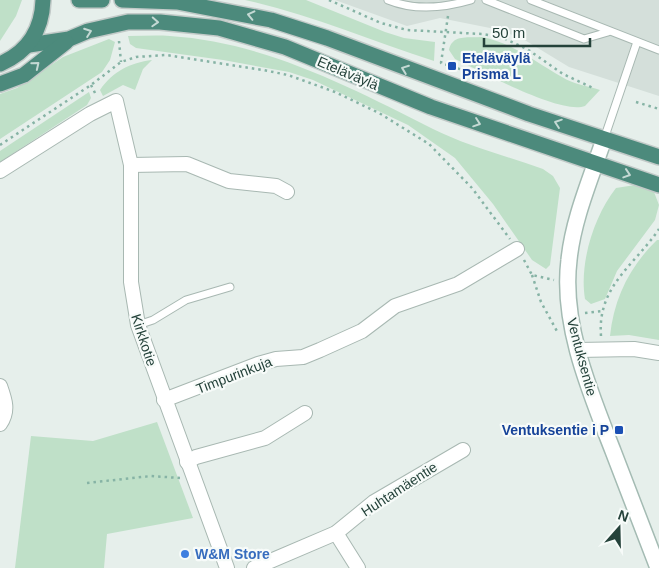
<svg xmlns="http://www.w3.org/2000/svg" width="659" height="568" font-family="Helvetica,sans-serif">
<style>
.built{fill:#d4dfda}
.green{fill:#bfe0c8}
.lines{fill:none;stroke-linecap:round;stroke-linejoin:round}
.service-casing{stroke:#a8b8b2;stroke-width:9}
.minor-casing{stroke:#a8b8b2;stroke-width:16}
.secondary-casing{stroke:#a4bbb3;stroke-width:18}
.trunk-casing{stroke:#c2cac8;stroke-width:18}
.path{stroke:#86b3a5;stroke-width:2.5;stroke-dasharray:2.5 4;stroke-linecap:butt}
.service{stroke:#fff;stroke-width:7}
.minor{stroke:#fff;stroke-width:14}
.secondary{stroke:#fff;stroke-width:15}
.trunk{stroke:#4c8a7c;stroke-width:15}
.oneway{stroke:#c4d9d4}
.transit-dot{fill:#1a4fb4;stroke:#f7fbf9;stroke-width:2}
.shop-dot{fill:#3f7fe0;stroke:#f7fbf9;stroke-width:2}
.labels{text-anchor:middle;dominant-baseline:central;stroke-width:4.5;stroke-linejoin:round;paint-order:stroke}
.transit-label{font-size:14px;font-weight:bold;fill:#164399;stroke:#f7fbf9;text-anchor:start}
.street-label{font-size:14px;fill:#24423a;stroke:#f7fbf9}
.shop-label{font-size:14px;font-weight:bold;fill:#366cbe;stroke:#f7fbf9;text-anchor:start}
</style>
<rect width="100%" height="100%" fill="#e6efeb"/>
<path class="built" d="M335,0H659V96L569,67L523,39L500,30L440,18L407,26Z"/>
<g class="green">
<path d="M0,0H22L16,16L0,41Z"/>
<path d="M245,0H306L385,32L404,38L435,42L434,61C371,41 310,14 245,0Z"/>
<path d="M128,36C142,36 156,35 170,36C264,42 350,87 433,129C467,146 507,156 543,169L553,176L560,188L550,265L546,269L532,260L493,204L455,158L408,125L313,80L289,72L223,60L136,48L130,44Z"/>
<path d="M482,37C513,43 535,62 562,77C573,84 588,86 600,90L585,106C560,115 481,71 455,59L449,50C452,34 468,38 482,37Z"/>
<path d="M109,39L115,42L110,60L102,72L0,139V94L17,88L63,57Z"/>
<path d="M152,60L143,69L135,90L123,85L103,96L100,90C113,71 130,63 152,60Z"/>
<path d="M89,92L91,98L87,105L0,162V151Z"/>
<path d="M635,185L654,192L659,205L655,220L617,271L605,299L591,304L585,299C579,263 594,216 616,188Z"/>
<path d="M657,240H659V340L629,335L610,336C614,298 630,266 657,240Z"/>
<path d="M157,422L193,518L107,534L104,568H15L31,436L93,441Z"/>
</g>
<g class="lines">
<defs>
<g id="service">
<path d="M388,0C415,11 444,8 471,0"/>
<path d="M486,0L584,39L608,32"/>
<path d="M531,0L659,50"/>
<path d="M604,139L637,42"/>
<path d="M138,325L153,320L186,300L230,287"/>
</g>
<g id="minor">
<path d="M131,165L187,164L229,181L276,186L287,192"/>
<path d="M0,171L90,114L116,101L131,165V282L138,325L227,568"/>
<path d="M578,350L634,349L659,353"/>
<path d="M0,386C5,400 9,411 0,424"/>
<path d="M164,400L258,364L276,359L303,357L320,350L362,331L395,306L458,284L517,249"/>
<path d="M187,462L196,457L265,438L305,413"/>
<path d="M336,533L358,568"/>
<path d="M254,568L336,533L374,502L463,450"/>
</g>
<path id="secondary" d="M604,139C591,178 573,219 569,260C561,324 590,392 613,451C628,490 643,529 658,568"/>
<g id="trunk">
<path d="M79,0H102"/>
<path d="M122,0L177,2L271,20L327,38L529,114L659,157"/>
<path d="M29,45L69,39L88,31L128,22H160L219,28L285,47L431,107L659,185"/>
<path d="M0,64C28,52 42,30 43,0"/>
<path d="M0,84L24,75L66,42"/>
</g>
</defs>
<use href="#service" class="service-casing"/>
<use href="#minor" class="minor-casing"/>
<use href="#secondary" class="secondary-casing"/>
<use href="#trunk" class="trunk-casing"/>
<g class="path">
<path d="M329,0L381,23L407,30L482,34L501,37L527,49L563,74L593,88"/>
<path d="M448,16L441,63L472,73"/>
<path d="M119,41L121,62"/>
<path d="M91,85L96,95"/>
<path d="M636,102L659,109"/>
<path d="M0,145L91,85L121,62L136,57L166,55L263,70L288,75L335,92L379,113L429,144L472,188L510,239"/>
<path d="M524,260L532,275L554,280"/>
<path d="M532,275L541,302L558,333"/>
<path d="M585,313L603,311"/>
<path d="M601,336C597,286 635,265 659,229"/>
<path d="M87,483L151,476L180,478"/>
</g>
<use href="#service" class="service"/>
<use href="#minor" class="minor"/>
<use href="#secondary" class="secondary"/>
<use href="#trunk" class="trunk"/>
</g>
<defs><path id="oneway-chevron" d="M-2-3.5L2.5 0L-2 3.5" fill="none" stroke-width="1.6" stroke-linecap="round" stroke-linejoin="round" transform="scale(1.25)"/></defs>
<g class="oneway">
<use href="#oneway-chevron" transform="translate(251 15) rotate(-167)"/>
<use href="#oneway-chevron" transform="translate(155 22) rotate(3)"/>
<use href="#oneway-chevron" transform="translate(88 32) rotate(-20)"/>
<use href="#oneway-chevron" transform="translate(36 65) rotate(-39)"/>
<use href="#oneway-chevron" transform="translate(405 69) rotate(-159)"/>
<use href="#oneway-chevron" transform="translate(477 123) rotate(19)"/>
<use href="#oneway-chevron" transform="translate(558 123) rotate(-161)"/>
<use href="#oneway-chevron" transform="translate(627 174) rotate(18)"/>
</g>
<g class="transit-dot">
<rect x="447" y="61" width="10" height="10" rx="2.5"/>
<rect x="614" y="425" width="10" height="10" rx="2.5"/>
</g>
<circle class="shop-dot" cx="185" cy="554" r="5"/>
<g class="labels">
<g class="transit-label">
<text x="462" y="58">Eteläväylä<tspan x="462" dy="16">Prisma L</tspan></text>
<text x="609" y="430" text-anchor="end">Ventuksentie i P</text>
</g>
<g class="street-label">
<text transform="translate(348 73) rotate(23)">Eteläväylä</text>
<text transform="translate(144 340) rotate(72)">Kirkkotie</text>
<text transform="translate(582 357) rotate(75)">Ventuksentie</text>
<text transform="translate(234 375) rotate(-21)">Timpurinkuja</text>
<text transform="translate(399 489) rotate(-33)">Huhtamäentie</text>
</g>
<g class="shop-label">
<text x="195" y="554">W&amp;M Store</text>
</g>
</g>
<g transform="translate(619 528) rotate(20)" stroke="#f7fbf9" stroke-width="4" paint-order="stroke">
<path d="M0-4L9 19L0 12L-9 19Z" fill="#24423a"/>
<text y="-8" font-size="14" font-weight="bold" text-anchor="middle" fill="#24423a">N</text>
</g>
<path d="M484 38v8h106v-8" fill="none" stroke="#24423a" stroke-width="2.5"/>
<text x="492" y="38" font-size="15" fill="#24423a" stroke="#f7fbf9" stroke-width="4" paint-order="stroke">50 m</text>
</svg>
